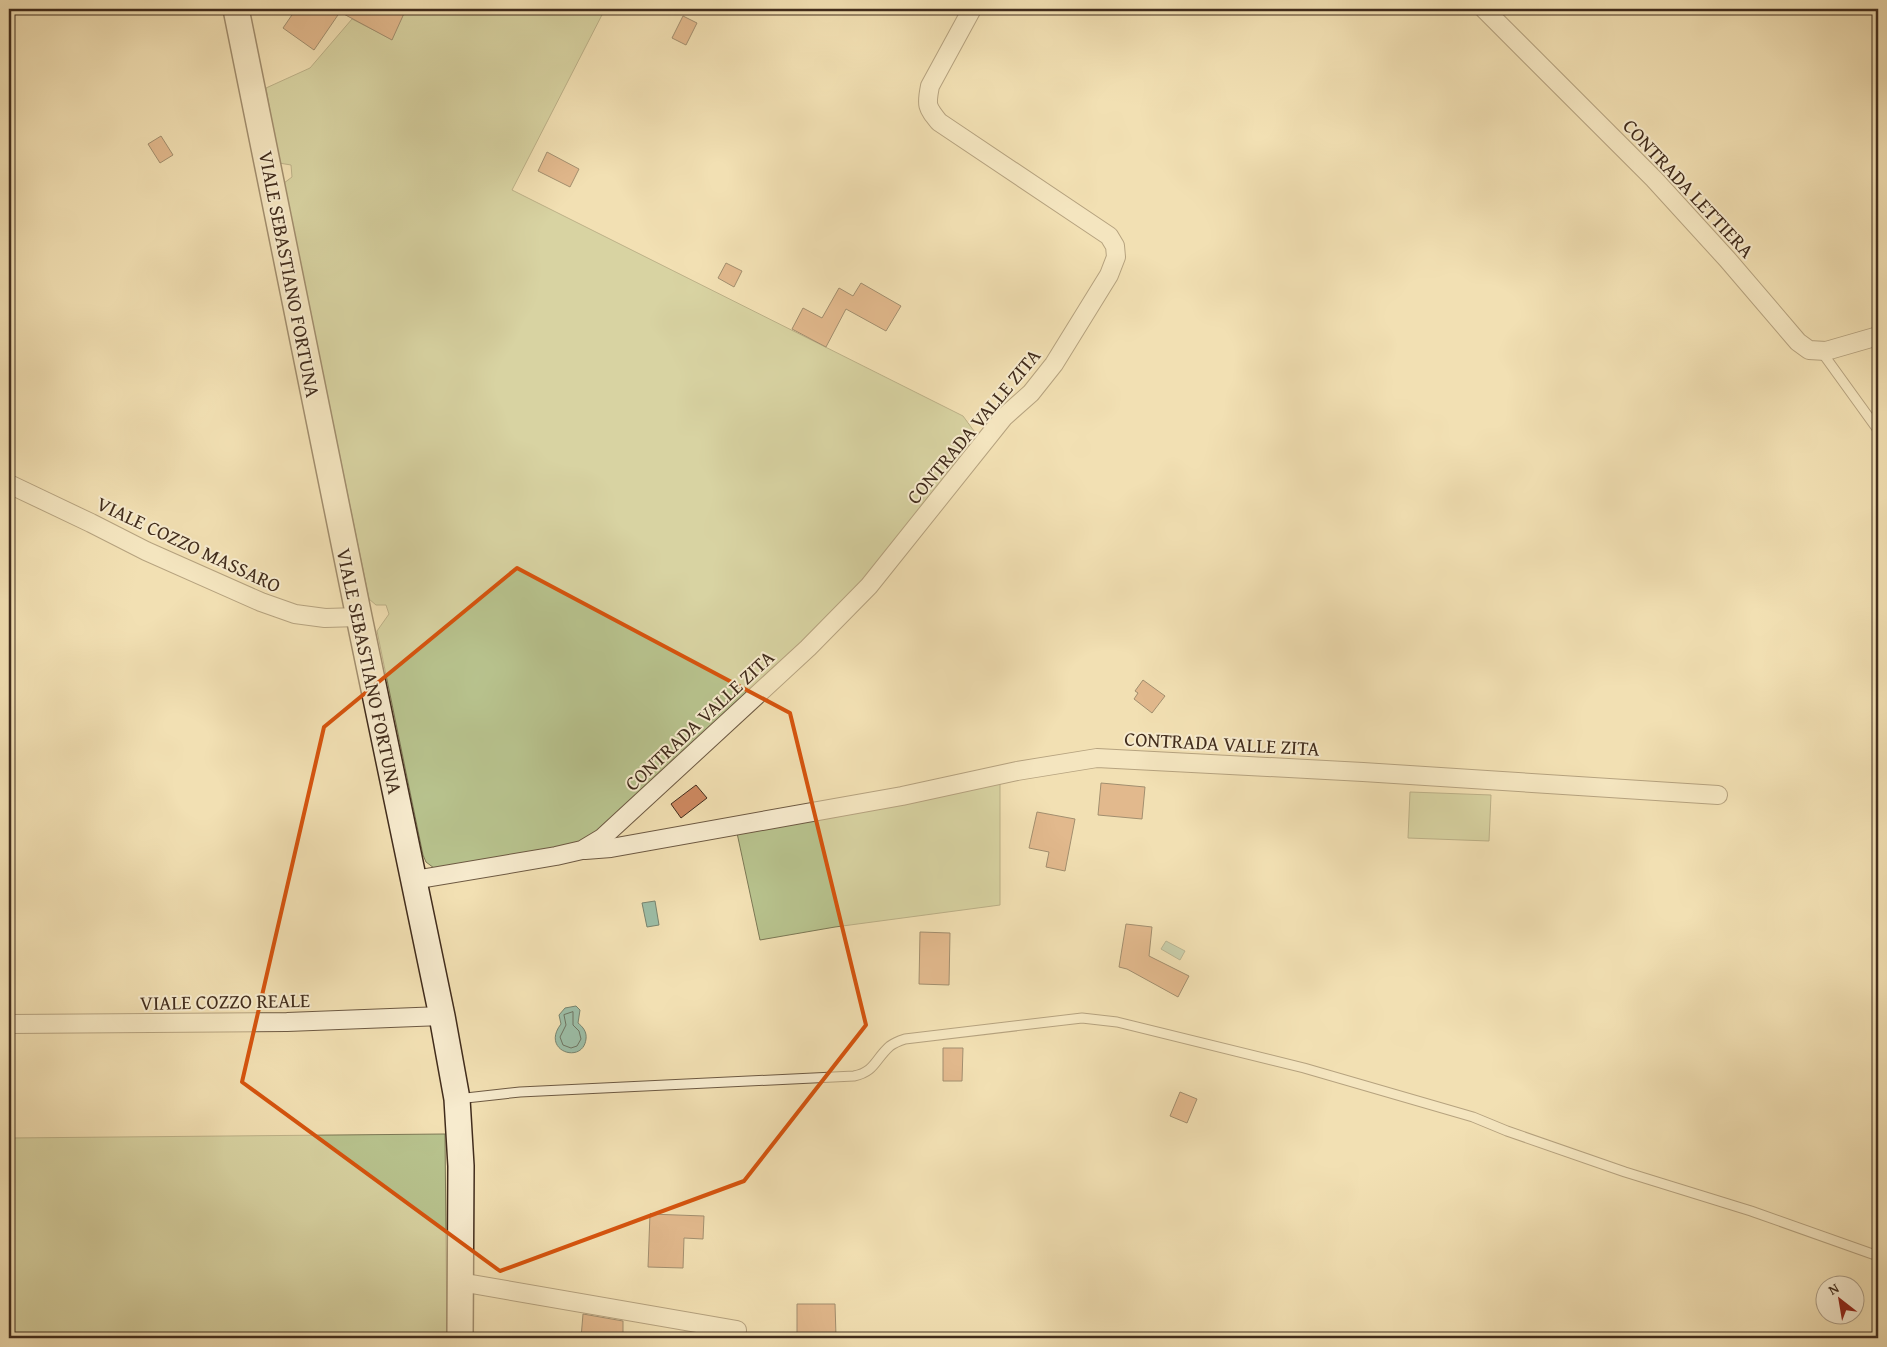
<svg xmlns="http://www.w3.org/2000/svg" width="1887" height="1347" font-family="'Gentium Book Plus',serif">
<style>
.green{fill:#b8c38e;stroke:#7c7855}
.water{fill:#9cbea7;stroke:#78846f}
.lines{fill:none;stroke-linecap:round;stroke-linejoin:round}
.shore{stroke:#6e7562;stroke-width:1}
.building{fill:#ce8961;stroke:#412c1c}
.lane-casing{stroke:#6d5942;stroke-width:11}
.street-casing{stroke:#6d5942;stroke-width:20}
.secondary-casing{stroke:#412c1c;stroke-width:28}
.lane{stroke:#f7ebce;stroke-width:9}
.street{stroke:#f7ebce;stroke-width:18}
.secondary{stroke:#f7ebce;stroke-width:25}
.marked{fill:none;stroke:#d7540e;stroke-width:4;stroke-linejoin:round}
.labels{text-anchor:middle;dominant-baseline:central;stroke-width:4;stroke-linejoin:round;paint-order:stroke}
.street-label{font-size:20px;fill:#412c1c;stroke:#f7ebce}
</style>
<rect width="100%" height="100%" fill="#f2e0b3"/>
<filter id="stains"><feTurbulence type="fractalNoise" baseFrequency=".004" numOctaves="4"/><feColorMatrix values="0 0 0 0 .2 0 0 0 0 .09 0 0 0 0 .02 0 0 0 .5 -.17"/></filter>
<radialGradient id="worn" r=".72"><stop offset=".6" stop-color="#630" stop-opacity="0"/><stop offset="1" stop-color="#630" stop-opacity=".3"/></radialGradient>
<g class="green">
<path d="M406,9H605L512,190L963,416L974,431L975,439L868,582L641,794L581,844L460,865L434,868L426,862L423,855L377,631L389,614L386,605H376L369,599L284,183L292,177L291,165L279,163L266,88L310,68L352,19L391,39Z"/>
<path d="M1000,782V905L835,927L760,940L737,833Z"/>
<path d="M1410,792L1491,795L1489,841L1408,838Z"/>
<path d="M445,1134L447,1338H9V1138Z"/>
</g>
<g class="water">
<path d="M655,901L659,925L647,927L642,903Z"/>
<path d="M1166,941L1185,951L1180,960L1161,949Z"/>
<path d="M576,1006L580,1010L578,1023C583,1027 587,1032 586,1039C583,1065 540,1051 561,1024L559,1015L565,1008Z"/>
</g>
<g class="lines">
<path class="shore" d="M573,1012V1025L579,1031L581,1039L577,1046L571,1048L563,1045L560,1037L566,1025L564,1015Z"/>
</g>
<g class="building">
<path d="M296,9H406L392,40L340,12L314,50L283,28Z"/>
<path d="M683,16L697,23L686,45L672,38Z"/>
<path d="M161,136L173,155L160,163L148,144Z"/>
<path d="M547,152L579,169L570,187L538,171Z"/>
<path d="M726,263L742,271L734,287L718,278Z"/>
<path d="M861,283L901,306L886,331L846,309L826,347L792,329L803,308L822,318L839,288L853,296Z"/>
<path d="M1143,680L1165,696L1152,713L1134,699L1138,693L1135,691Z"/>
<path d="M1101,783L1145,787L1142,819L1098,815Z"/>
<path d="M696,785L707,798L681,818L671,804Z"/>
<path d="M1037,812L1075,819L1065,871L1046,867L1049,852L1029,848Z"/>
<path d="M1126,924L1152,927L1149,956L1189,976L1178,997L1127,969L1119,967Z"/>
<path d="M920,932L950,933L949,985L919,984Z"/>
<path d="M943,1048H963L962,1081H943Z"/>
<path d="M1180,1092L1197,1099L1187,1123L1170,1116Z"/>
<path d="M650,1214L704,1216L703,1239L684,1238L683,1268L648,1267Z"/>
<path d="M797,1304H835L836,1336H797Z"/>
<path d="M583,1314L623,1321V1338H581Z"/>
</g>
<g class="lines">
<defs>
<g id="lane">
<path d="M1821,351L1878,430"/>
<path d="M457,1099L520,1092L854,1076C875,1072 875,1059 890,1046C894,1043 899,1041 905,1039L1082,1018L1117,1022L1304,1068L1473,1117L1507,1131L1625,1172L1751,1211L1878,1256"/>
</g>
<g id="street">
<path d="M1484,9L1654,179L1727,259L1798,342L1809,350L1826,351L1878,336"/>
<path d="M9,484L91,523L146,551L261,602L295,614L325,618L359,617"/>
<path d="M585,850L611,848L902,796L1017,771L1097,758L1363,772L1718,795"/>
<path d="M414,880L556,856L582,850L602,838L808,648L869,586L1004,417L1031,393L1054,364L1109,275L1116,257L1115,246L1109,236L939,122C927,107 926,106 930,86L972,9"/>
<path d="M9,1024L287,1022L442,1016"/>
<path d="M460,1282L737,1330"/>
</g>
<path id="secondary" d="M236,9L359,617L442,1016L457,1099L461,1166L460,1338"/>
</defs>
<use href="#lane" class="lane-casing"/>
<use href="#street" class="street-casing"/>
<use href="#secondary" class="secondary-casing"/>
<use href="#lane" class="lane"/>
<use href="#street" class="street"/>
<use href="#secondary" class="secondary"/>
</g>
<path d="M0 0H1887V1347H0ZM517,568L790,713L866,1025L744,1181L500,1271L242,1082L324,727Z" fill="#f2e0b3" fill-opacity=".55" fill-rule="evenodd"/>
<path class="marked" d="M517,568L790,713L866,1025L744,1181L500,1271L242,1082L324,727Z"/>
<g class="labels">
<g class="street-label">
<text transform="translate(1689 188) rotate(47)">CONTRADA LETTIERA</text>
<text transform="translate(290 274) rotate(79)">VIALE SEBASTIANO FORTUNA</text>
<text transform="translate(973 426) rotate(-50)">CONTRADA VALLE ZITA</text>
<text transform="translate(189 544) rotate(25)">VIALE COZZO MASSARO</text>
<text transform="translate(370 671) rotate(78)">VIALE SEBASTIANO FORTUNA</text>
<text transform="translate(699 720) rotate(-43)">CONTRADA VALLE ZITA</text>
<text transform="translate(1222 743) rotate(3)">CONTRADA VALLE ZITA</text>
<text transform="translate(225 1001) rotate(-1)">VIALE COZZO REALE</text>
</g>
</g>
<rect width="1887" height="1347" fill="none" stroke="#f2e0b3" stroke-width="30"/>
<rect x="10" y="10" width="1867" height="1327" fill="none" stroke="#412c1c" stroke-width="2.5"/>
<rect x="15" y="15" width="1857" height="1317" fill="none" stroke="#412c1c"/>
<g transform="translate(1840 1300) rotate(329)"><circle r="24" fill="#f7ebce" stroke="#ae9f87"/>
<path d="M0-4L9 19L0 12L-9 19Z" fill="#8f2418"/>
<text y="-8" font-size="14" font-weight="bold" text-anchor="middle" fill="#412c1c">N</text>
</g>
<rect width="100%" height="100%" filter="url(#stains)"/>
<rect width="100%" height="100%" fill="url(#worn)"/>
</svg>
